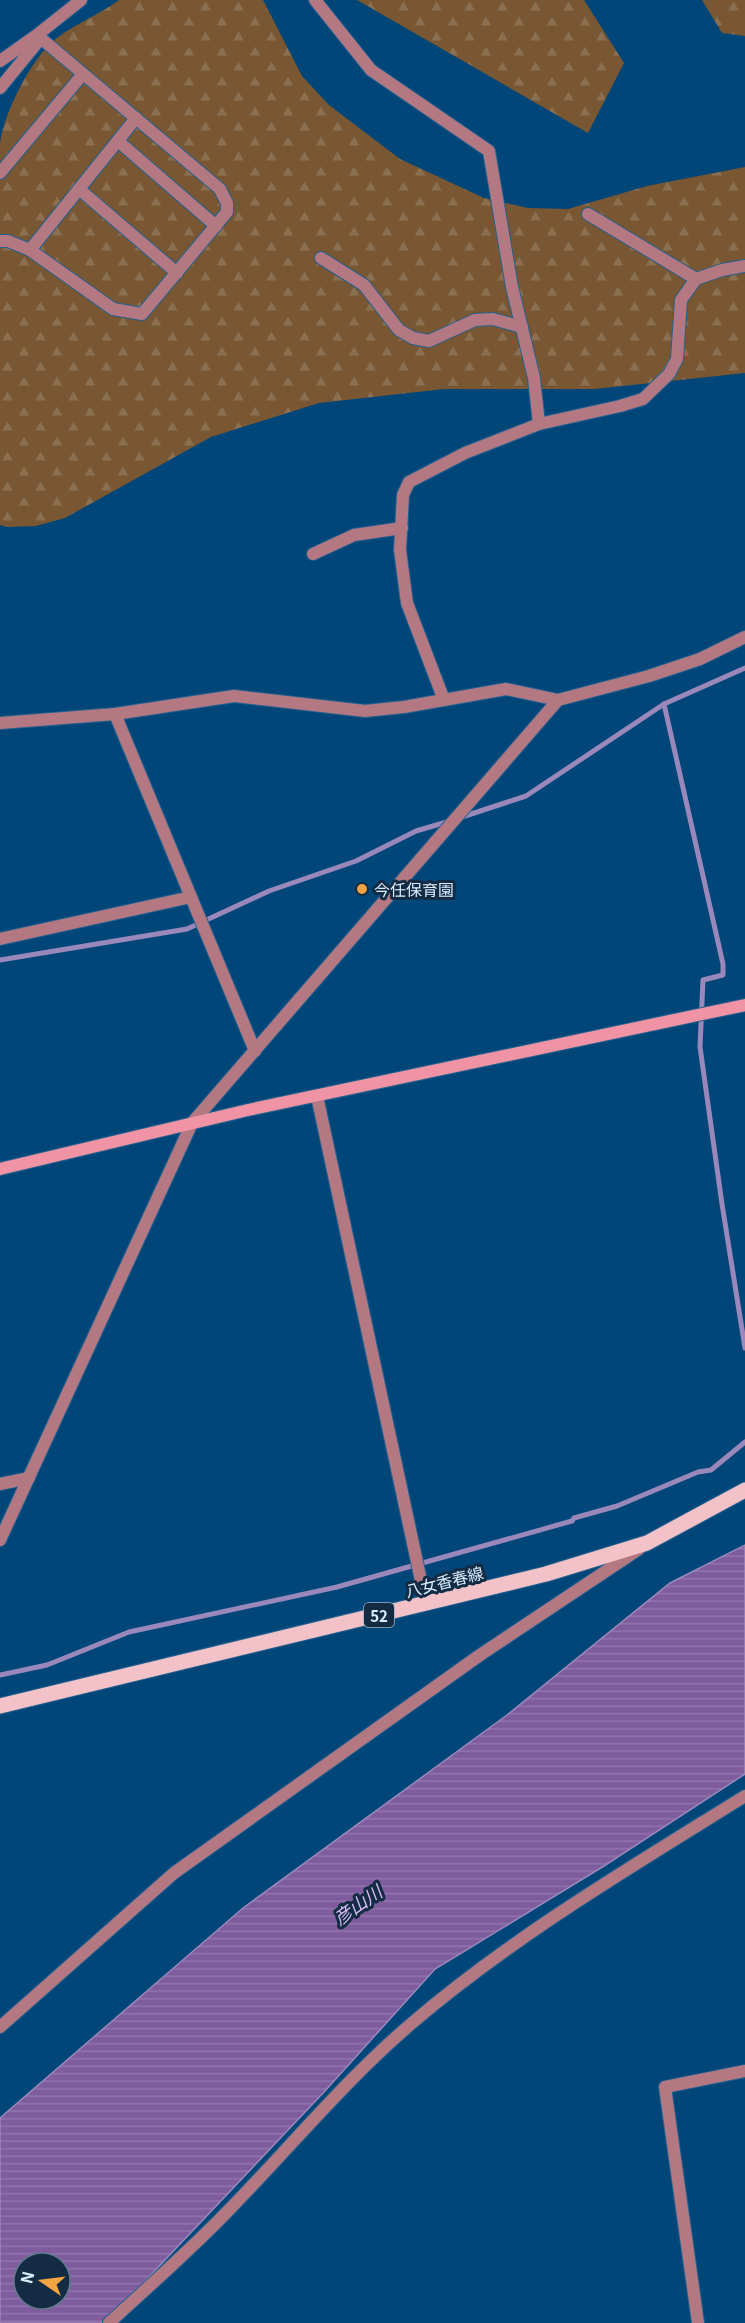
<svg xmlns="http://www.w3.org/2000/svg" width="745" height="2323" font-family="Georgia,'Noto Sans JP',serif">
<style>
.forest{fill:url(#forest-firs)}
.water{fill:url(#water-rules);stroke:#9a88bb;stroke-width:1.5;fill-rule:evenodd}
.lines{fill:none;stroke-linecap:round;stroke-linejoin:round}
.stream{stroke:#9a88bb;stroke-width:5}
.street-casing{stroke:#23618e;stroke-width:14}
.secondary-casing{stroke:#23618e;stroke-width:14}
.primary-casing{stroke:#23618e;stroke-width:17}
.street{stroke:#b37882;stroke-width:12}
.secondary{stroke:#f093a4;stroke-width:12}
.primary{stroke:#f3c2c9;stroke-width:15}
.poi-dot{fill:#f3a442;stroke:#132c43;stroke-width:2}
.labels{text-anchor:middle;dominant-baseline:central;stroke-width:6;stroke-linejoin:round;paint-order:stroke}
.shield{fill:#132c43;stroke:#9eb3c7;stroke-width:1.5}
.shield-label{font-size:15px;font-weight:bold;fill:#daedff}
.poi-label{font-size:16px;fill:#daedff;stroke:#132c43;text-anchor:start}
.street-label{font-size:16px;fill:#daedff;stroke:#132c43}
.water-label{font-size:18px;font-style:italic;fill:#d9bcf4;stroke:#132c43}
</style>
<defs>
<pattern id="forest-firs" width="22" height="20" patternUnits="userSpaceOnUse" patternTransform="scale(1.5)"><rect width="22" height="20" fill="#785732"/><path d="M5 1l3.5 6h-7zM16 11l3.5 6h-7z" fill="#8b6f51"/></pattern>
<pattern id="water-rules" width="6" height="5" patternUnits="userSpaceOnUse" patternTransform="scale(1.5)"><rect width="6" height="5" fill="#7f5c9e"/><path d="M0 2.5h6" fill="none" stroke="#9174ad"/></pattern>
</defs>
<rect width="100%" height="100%" fill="#004679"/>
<g class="forest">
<path d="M119,0H263L302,76L329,105L400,159L484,198L528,208L568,209L647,186L745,167V373L595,389H444L319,403L211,437L65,518L36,526L7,527L0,525V143C4,113 30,62 52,42C70,26 99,15 119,0Z"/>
<path d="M357,0H584L624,63L588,133Z"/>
<path d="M702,0H745V36L722,33Z"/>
</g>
<path class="water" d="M745,1545V1774L604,1866L435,1969L325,2091L109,2319L104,2323H0V2118L243,1908L507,1715L670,1583ZM24,2263H60V2299H24Z"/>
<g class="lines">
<g class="stream">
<path d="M664,704L723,964V975L703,980L700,1047L722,1204L745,1348"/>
<path d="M459,818L526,796L664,704L745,668"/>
<path d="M0,960L187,929L269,891L356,861L416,831L450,821"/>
<path d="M0,1675L47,1665L129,1632L337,1587L572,1521L574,1518L617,1506L698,1472L711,1470L745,1442"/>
</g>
<defs>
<g id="street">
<path d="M315,0L371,70L489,151L512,287L534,378L539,424L620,406L643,399L669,374L677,359L681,300L696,279L722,270L745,266"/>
<path d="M0,61L37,35"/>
<path d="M0,88L41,38"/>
<path d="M118,141L216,226"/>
<path d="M0,173L83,74"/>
<path d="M79,189L177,273"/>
<path d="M588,214L696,279"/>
<path d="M0,241H8L30,250L113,309L142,314L227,212V203L220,189L37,35L81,0"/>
<path d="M30,250L136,118"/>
<path d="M321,258L364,285L399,330L413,338L429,341L475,320L493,319L522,327"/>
<path d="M313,554L354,535L402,528"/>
<path d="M444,700L407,603L400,550L403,495L409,482L465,453L539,424"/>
<path d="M115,714L255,1051"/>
<path d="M0,723L115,714L234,696L365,711L404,707L506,689L558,700L649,676L700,659L745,637"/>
<path d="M0,939L191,897"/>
<path d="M317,1096L426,1604"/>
<path d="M0,1484L29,1478"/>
<path d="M0,1540L192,1123L558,700"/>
<path d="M0,2027L174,1873L480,1655L639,1549"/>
<path d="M109,2323C148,2287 188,2252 225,2214C287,2151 344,2081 412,2023C514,1936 631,1867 745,1796"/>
<path d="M698,2323L665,2087L745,2071"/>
</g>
<path id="secondary" d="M0,1169L248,1110L745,1005"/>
<path id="primary" d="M0,1706L546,1574L647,1543L745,1490"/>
</defs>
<use href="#street" class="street-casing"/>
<use href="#secondary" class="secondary-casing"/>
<use href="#primary" class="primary-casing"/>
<use href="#street" class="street"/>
<use href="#secondary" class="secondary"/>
<use href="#primary" class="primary"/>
</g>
<circle class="poi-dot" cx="362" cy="889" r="6"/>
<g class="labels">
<rect class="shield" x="364" y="1603" width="30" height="24" rx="4.5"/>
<g class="shield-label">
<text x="379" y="1615">52</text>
</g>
<g class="poi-label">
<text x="374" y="889">今任保育園</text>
</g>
<g class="street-label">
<text transform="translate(444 1581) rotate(-14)">八女香春線</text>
</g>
<g class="water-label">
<text transform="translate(357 1904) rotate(-35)">彦山川</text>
</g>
</g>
<g transform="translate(42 2281) rotate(284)"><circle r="28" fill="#132c43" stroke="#63798e" stroke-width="1.5"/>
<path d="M0-4.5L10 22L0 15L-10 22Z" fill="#f3a442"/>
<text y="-9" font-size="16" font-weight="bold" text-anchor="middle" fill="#daedff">N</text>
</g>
</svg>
